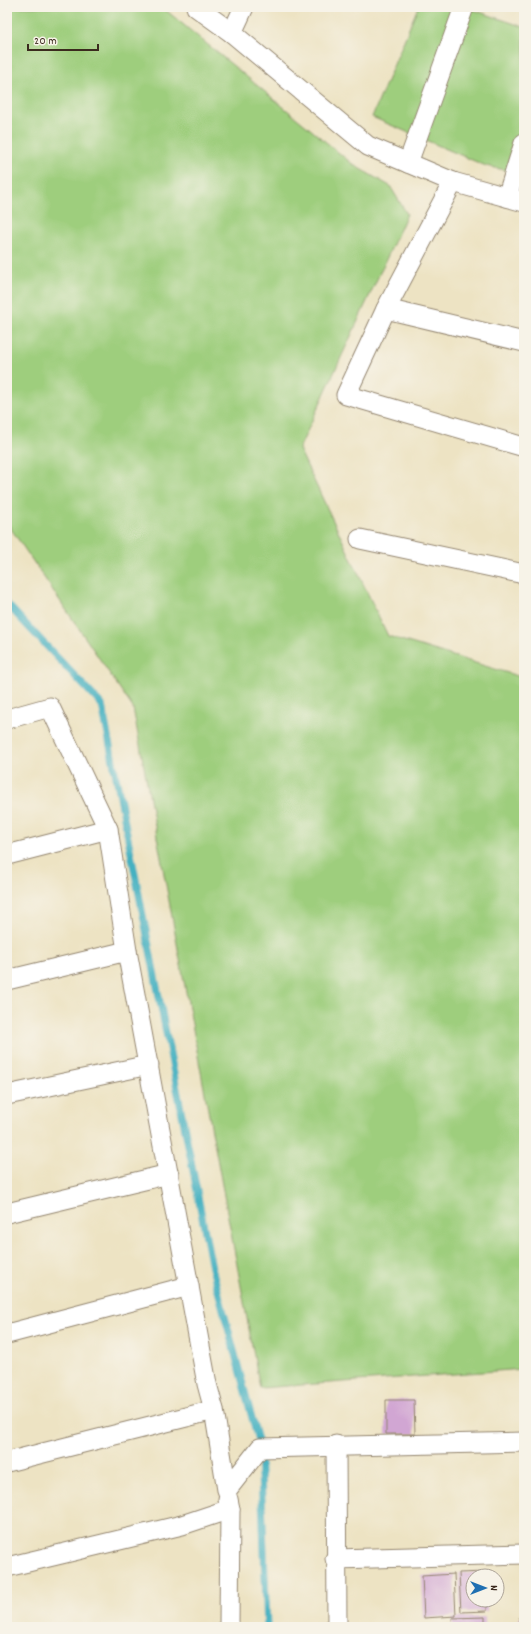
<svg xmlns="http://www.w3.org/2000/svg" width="531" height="1634" font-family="Dekko,sans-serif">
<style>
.green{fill:#9ece7d;stroke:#6c7c4e}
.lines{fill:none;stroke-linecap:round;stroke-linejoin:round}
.stream{stroke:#44b1c1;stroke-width:7}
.building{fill:#d1a6d3}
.minor-casing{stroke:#948670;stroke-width:21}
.minor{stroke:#fff;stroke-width:19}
</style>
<rect width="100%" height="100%" fill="#f7f3e8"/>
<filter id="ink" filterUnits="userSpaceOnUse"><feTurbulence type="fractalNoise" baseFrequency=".025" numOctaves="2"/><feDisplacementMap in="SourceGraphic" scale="8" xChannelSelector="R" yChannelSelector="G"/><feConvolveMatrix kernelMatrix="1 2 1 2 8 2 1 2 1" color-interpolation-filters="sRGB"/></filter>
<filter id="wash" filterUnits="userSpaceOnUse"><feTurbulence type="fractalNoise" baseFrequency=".012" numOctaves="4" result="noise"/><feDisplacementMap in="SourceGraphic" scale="16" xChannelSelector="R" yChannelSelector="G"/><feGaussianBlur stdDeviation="0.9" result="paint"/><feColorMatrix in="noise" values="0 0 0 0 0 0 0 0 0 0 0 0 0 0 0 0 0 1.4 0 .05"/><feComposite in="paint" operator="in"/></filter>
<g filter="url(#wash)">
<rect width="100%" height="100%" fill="#ede3c3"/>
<g class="green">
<path d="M7,7H162L355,166L390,186L407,214L299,449L388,636L524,678V1369L260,1388L133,708L7,523Z"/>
<path d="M418,7H465L524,27V174L486,166L372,117Z"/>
</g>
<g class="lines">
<path class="stream" d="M7,604L102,705L212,1268L260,1448L267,1627"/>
</g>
<g id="blocks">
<g class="building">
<path d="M386,1400H414L415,1434H386Z"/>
<path d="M485,1572L486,1576H473V1600H487V1611L461,1612L459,1573Z"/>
<path d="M454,1574L456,1616L424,1618L422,1576Z"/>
<path d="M485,1617V1627H453L452,1618Z"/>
<rect x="519" y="1618" width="5" height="9"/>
</g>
</g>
</g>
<g filter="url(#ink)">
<use href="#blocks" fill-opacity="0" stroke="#948670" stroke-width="1"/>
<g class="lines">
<defs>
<g id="minor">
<path d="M196,7L232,33L368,146L453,182L524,202"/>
<path d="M232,33L244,7"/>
<path d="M408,163L464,7"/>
<path d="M453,182L386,309L524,342"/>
<path d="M507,197L524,143"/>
<path d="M386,309L346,395L524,447"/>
<path d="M360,539L524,574"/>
<path d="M7,719L50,707L108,829L127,951L207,1384L214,1410L227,1490L260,1448L524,1442"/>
<path d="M7,855L108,829"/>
<path d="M7,980L127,951"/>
<path d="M7,1095L149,1065"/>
<path d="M7,1213L169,1174"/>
<path d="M7,1334L189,1286"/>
<path d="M336,1445L337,1627"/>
<path d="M7,1462L214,1410"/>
<path d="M228,1499L230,1509L229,1627"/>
<path d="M335,1559L524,1554"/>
<path d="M7,1567L182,1525L230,1509"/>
</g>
</defs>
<use href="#minor" class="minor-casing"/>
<use href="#minor" class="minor"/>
</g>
</g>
<rect width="531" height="1634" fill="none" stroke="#f7f3e8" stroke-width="24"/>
<g transform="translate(485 1588) rotate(90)"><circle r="19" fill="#f7f3e8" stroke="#aca397"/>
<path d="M0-3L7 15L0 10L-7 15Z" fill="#1f6fb2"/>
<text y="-6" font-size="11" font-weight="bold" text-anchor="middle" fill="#3b2a1e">N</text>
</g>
<path d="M28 44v6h70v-6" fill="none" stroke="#3b2a1e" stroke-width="2"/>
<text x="34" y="44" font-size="12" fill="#3b2a1e" stroke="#f7f3e8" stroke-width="3" paint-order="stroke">20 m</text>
</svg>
